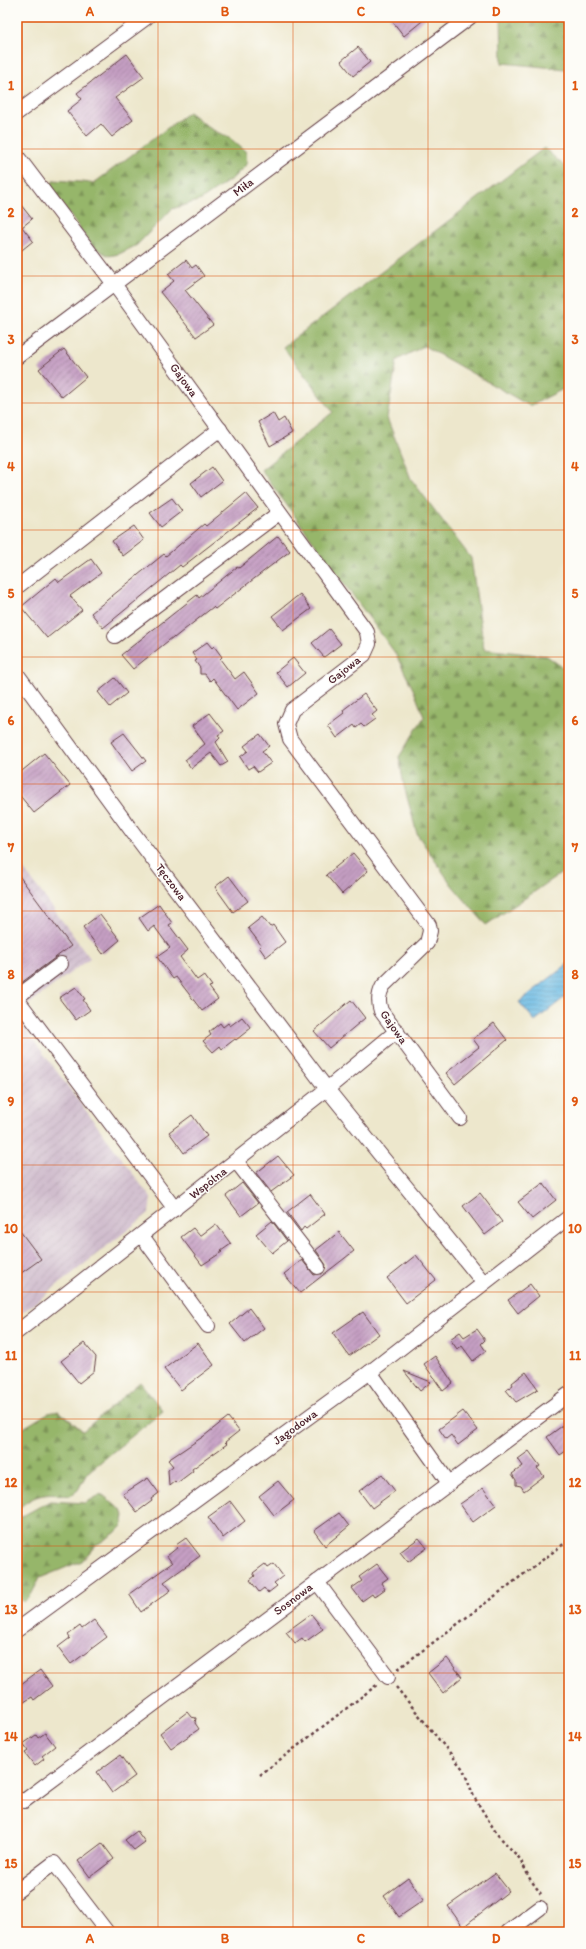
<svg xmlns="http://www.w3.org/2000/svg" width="586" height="1949" font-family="Itim,sans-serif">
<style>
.industrial{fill:url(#industrial-furrows)}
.forest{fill:url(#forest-firs);stroke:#706a4a}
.water{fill:url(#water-rules);stroke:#596c87}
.building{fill:url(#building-hatch)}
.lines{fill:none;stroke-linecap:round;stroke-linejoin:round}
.minor-casing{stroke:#623d43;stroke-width:16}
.path{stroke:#623d43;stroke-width:2.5;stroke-dasharray:3 3;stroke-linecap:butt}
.minor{stroke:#fff;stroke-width:14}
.grid{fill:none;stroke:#e0560e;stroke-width:1;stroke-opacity:0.55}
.labels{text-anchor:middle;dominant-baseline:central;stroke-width:3;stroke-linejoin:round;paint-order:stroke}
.street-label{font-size:12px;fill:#4a1f2b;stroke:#fdfcf7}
.neatline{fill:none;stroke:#e0560e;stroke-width:1.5}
.grid-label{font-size:13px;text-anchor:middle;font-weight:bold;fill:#e0560e}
</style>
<defs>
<pattern id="industrial-furrows" width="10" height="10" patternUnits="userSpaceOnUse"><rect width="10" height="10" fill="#d0bdcd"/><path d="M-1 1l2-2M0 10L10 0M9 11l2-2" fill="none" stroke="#b4a2b0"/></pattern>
<pattern id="forest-firs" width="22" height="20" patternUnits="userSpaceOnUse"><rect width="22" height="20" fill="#96b66a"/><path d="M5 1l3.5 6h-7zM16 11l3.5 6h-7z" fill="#7c9357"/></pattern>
<pattern id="water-rules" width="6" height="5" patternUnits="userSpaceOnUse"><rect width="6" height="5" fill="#68b9e3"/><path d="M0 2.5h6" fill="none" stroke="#5896b8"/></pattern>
<pattern id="building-hatch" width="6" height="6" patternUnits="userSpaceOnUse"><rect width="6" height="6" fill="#c59fc3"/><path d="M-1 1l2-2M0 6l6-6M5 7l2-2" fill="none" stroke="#a2819f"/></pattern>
</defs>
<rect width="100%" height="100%" fill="#fdfcf7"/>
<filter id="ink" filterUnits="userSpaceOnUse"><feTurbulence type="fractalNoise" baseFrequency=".025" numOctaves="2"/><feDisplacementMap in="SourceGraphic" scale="8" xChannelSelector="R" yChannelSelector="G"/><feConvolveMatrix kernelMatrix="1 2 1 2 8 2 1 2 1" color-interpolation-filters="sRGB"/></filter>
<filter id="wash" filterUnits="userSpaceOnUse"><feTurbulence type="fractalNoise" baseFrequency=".012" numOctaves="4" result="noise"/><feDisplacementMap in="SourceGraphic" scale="16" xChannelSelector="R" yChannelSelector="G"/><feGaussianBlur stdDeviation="0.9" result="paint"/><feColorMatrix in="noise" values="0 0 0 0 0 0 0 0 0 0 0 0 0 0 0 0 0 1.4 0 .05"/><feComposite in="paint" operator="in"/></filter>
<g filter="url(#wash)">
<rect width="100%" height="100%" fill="#ede7cc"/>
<g class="industrial">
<path d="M17,860L90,958L17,1013Z"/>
<path d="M17,1018L151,1198L149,1213L17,1317Z"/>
</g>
<g class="forest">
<path d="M501,17H569V66L565,69L502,63Z"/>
<path d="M189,112L211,129L231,139L246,152L247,164L233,178L201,200L172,209L137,245L119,254L109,256L92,246L50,187L54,180L94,183Z"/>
<path d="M544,148L569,170V386L530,406L424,346L397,360L387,418L411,479L471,558L484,649L547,656L569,672V868L486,925L451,884L417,834L404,786L399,757L424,717L414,691L395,653L261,470L333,412L283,347Z"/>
<path d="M140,1382L163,1411L87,1473L78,1490L70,1496C46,1493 35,1493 17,1510V1432L48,1413L59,1411L83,1431Z"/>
<path d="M103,1495L123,1512L124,1516L122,1526L115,1533L95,1546L82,1561L40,1578L31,1595L24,1602L17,1598V1519L50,1501L85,1503L98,1496Z"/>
</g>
<path class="water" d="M569,963V994L535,1021L519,1002Z"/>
<g id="blocks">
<g class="building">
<path d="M389,17H427L404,36Z"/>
<path d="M358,47L370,62L353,76L341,61Z"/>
<path d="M127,54L144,77L115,98L133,120L112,137L101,124L87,136L67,111L82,99L77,93Z"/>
<path d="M17,200L32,219L22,227L33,241L17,254Z"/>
<path d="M186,260L192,268L196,265L204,276L185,290L213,325L196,337L160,292L174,281L168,274Z"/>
<path d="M64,349L86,377L62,397L39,369Z"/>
<path d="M273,413L278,422L284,418L292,433L270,446L258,422Z"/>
<path d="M212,467L222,481L201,497L191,483Z"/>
<path d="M246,493L258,508L182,567L180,565L103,628L91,613L164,554L166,556L204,524L206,526Z"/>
<path d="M172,498L182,511L161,527L150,513Z"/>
<path d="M134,526L144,540L123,556L112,541Z"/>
<path d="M278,536L290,551L215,609L213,607L174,638L173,637L133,669L121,655L197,595L199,598L237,567L239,568Z"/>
<path d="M91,559L101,573L70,596L82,610L47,638L21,607L56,578L59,582Z"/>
<path d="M300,594L311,609L283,630L272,616Z"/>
<path d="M329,629L341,644L324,657L312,643Z"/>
<path d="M207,642L212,648L214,646L222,657L220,659L235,679L244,672L259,693L237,710L213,678L210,681L205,674H200V668L195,661L197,660L192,653Z"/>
<path d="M293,658L305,673L288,687L276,672Z"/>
<path d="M115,678L127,693L110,707L98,692Z"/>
<path d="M364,694L377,711L372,715L375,719L364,727L361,724L356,728L354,725L337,738L328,725L344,713L343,710Z"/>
<path d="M210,713L224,731L218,735L220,738L216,742L228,762L221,766L211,753L191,768L185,760L205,744L192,726Z"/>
<path d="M124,733L146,761L132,771L111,742Z"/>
<path d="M260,734L269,746L262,751L271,763L258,772L253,766L248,769L240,757L248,751L244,746Z"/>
<path d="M44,753L70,785L34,813L17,792V775Z"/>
<path d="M353,853L368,871L342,894L326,875Z"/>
<path d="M17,873L71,946L17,986Z"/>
<path d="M229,876L248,901L233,912L215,887Z"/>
<path d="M159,904L172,923L169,925L188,950L180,957L197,980L204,975L212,986L209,987L218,999L202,1011L176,977L173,979L157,957L170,948L154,926L148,931L139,918Z"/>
<path d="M100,914L120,940L103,954L83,927Z"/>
<path d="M262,917L270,927L273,925L285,942L266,957L259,947L261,945L248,928Z"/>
<path d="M76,987L85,999L83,1000L90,1010L76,1020L59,998Z"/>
<path d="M351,1000L365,1018L329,1048L314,1031Z"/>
<path d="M242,1017L251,1028L236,1040L235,1039L222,1049L220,1046L213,1052L203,1041L211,1035L209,1032L220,1023L223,1027L228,1023L230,1026Z"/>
<path d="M494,1023L507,1040L455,1084L446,1073L479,1047L473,1039Z"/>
<path d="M192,1115L207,1136L184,1153L169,1132Z"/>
<path d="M278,1156L294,1175L271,1192L256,1173Z"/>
<path d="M242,1183L258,1203L241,1216L226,1196Z"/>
<path d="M543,1183L556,1200L532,1219L518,1202Z"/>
<path d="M480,1193L502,1222L485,1235L463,1206Z"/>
<path d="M310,1194L325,1214L306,1229L304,1227L301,1231L287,1212Z"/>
<path d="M272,1221L287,1241L272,1253L256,1234Z"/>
<path d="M216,1224L231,1244L221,1251L222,1252L202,1265L181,1237L193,1228L200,1236Z"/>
<path d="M17,1227L41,1259L17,1276Z"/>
<path d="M339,1232L354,1251L300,1293L284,1274L302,1260L314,1275L323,1273L326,1265L316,1250Z"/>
<path d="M416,1255L436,1280L406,1303L387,1278Z"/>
<path d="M530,1284L539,1296L518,1313L508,1300Z"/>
<path d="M249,1308L264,1328L245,1343L230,1324Z"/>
<path d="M363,1312L379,1334L349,1356L333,1333Z"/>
<path d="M477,1329L485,1340L481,1344L486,1351L473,1361L462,1346L457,1349L450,1339L460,1332L464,1337Z"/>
<path d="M84,1343L96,1357L94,1371L79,1383L61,1361Z"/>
<path d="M198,1343L214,1365L181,1390L164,1369Z"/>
<path d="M435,1356L453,1383L443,1391L424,1364Z"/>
<path d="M404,1371L431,1382L420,1391Z"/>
<path d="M526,1372L538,1389L516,1402L506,1390L513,1385L512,1383Z"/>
<path d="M463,1411L478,1430L458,1445L451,1435L446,1439L439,1429Z"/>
<path d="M228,1417L239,1431L225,1442L227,1444L192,1469L193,1471L177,1483L175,1481L169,1486L168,1470L173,1466L168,1460L204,1436Z"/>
<path d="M569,1421V1449L560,1455L547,1437Z"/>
<path d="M529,1451L540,1466L537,1468L544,1476L524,1491L521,1486L516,1485V1480L512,1474L523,1466L518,1459Z"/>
<path d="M382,1474L395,1491L372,1508L359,1491Z"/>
<path d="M148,1478L159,1493L151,1499L152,1501L137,1512L123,1494Z"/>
<path d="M278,1481L294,1500L274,1515L259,1496Z"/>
<path d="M483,1488L496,1505L473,1522L460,1504Z"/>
<path d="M230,1501L245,1521L223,1538L208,1517Z"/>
<path d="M339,1513L349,1526L325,1546L314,1531Z"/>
<path d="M186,1538L200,1556L164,1582L171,1590L141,1612L129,1594L172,1563L167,1556L178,1547L176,1545Z"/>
<path d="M419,1538L427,1548L408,1562L400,1552Z"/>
<path d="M265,1564L268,1568L274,1564L283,1576L274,1583L277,1586L268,1593L264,1588L259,1592L250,1580L255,1576L253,1573Z"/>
<path d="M377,1564L388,1578L381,1583L385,1589L374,1597L372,1594L362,1601L352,1588L362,1581L359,1577Z"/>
<path d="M311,1614L323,1629L305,1642L302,1638L295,1643L286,1632Z"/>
<path d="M94,1620L107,1637L71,1664L58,1647L70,1638L68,1635L80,1626L82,1629Z"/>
<path d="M447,1658L462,1677L443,1693L428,1673Z"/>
<path d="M40,1670L52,1686L34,1700L32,1697L21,1704L17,1698V1687Z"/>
<path d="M187,1712L191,1717L196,1718L195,1723L199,1729L171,1748L160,1733Z"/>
<path d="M45,1733L55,1746L42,1756L44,1759L35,1766L25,1753L28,1751L23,1744L36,1735L38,1738Z"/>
<path d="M120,1755L135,1776L112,1793L97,1772Z"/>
<path d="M137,1831L145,1842L134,1850L125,1840Z"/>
<path d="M102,1843L114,1859L90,1877L78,1861Z"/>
<path d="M495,1873L509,1891L463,1927L448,1906Z"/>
<path d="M408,1878L424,1900L399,1917L384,1896Z"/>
</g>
</g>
</g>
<g filter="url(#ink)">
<use href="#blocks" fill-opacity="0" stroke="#623d43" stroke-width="1"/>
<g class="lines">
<defs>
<g id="minor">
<path d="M17,113L147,17"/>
<path d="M17,156L114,284L367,632L369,644L364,655L292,710L286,724L290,739L429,925L430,931L427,943L383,986C378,995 378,1002 381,1011L460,1118"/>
<path d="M17,357L470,17"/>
<path d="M17,587L220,429"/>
<path d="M115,636L279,513"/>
<path d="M17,674L134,834L327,1089L483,1282"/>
<path d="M17,997L61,964"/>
<path d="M17,999L175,1209"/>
<path d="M236,1161L318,1267"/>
<path d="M142,1236L208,1326"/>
<path d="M17,1332L327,1089L397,1031"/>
<path d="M370,1372L449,1483"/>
<path d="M317,1582L388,1677"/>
<path d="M17,1630L370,1372L569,1217"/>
<path d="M17,1799L24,1801L569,1394"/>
<path d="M17,1891L54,1863L107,1932"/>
<path d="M508,1932L540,1908"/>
</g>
</defs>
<use href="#minor" class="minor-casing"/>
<g class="path">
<path d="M398,1669L569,1540"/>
<path d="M396,1687L463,1769L474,1797L497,1834L520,1859L530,1879L541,1894"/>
<path d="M260,1775L378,1684"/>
</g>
<use href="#minor" class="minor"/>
</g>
</g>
<path class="grid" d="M158,17V1932M293,17V1932M428,17V1932M17,149H569M17,276H569M17,403H569M17,530H569M17,657H569M17,784H569M17,911H569M17,1038H569M17,1165H569M17,1292H569M17,1419H569M17,1546H569M17,1673H569M17,1800H569"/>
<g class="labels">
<g class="street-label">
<text transform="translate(243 187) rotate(-37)">Miła</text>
<text transform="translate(184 380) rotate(54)">Gajowa</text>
<text transform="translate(344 670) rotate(-38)">Gajowa</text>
<text transform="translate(171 882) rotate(53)">Tęczowa</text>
<text transform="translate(394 1027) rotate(55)">Gajowa</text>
<text transform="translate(208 1183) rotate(-38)">Wspólna</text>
<text transform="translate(295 1427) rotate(-36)">Jagodowa</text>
<text transform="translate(293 1599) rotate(-37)">Sosnowa</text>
</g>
</g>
<rect width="586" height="1949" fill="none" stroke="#fdfcf7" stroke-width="44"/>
<rect x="22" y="22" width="542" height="1905" class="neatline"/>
<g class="grid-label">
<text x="90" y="16">A</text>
<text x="225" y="16">B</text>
<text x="361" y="16">C</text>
<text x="496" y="16">D</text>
<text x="11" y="90">1</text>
<text x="575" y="90">1</text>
<text x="11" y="217">2</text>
<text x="575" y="217">2</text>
<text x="11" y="344">3</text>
<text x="575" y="344">3</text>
<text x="11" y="471">4</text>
<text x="575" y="471">4</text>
<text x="11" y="598">5</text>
<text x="575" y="598">5</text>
<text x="11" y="725">6</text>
<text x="575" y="725">6</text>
<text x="11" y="852">7</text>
<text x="575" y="852">7</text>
<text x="11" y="979">8</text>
<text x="575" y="979">8</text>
<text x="11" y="1106">9</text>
<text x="575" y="1106">9</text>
<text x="11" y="1233">10</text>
<text x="575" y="1233">10</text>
<text x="11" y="1360">11</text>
<text x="575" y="1360">11</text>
<text x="11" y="1487">12</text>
<text x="575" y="1487">12</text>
<text x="11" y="1614">13</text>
<text x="575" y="1614">13</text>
<text x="11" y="1741">14</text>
<text x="575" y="1741">14</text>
<text x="11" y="1868">15</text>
<text x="575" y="1868">15</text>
<text x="90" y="1943">A</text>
<text x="225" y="1943">B</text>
<text x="361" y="1943">C</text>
<text x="496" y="1943">D</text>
</g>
</svg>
